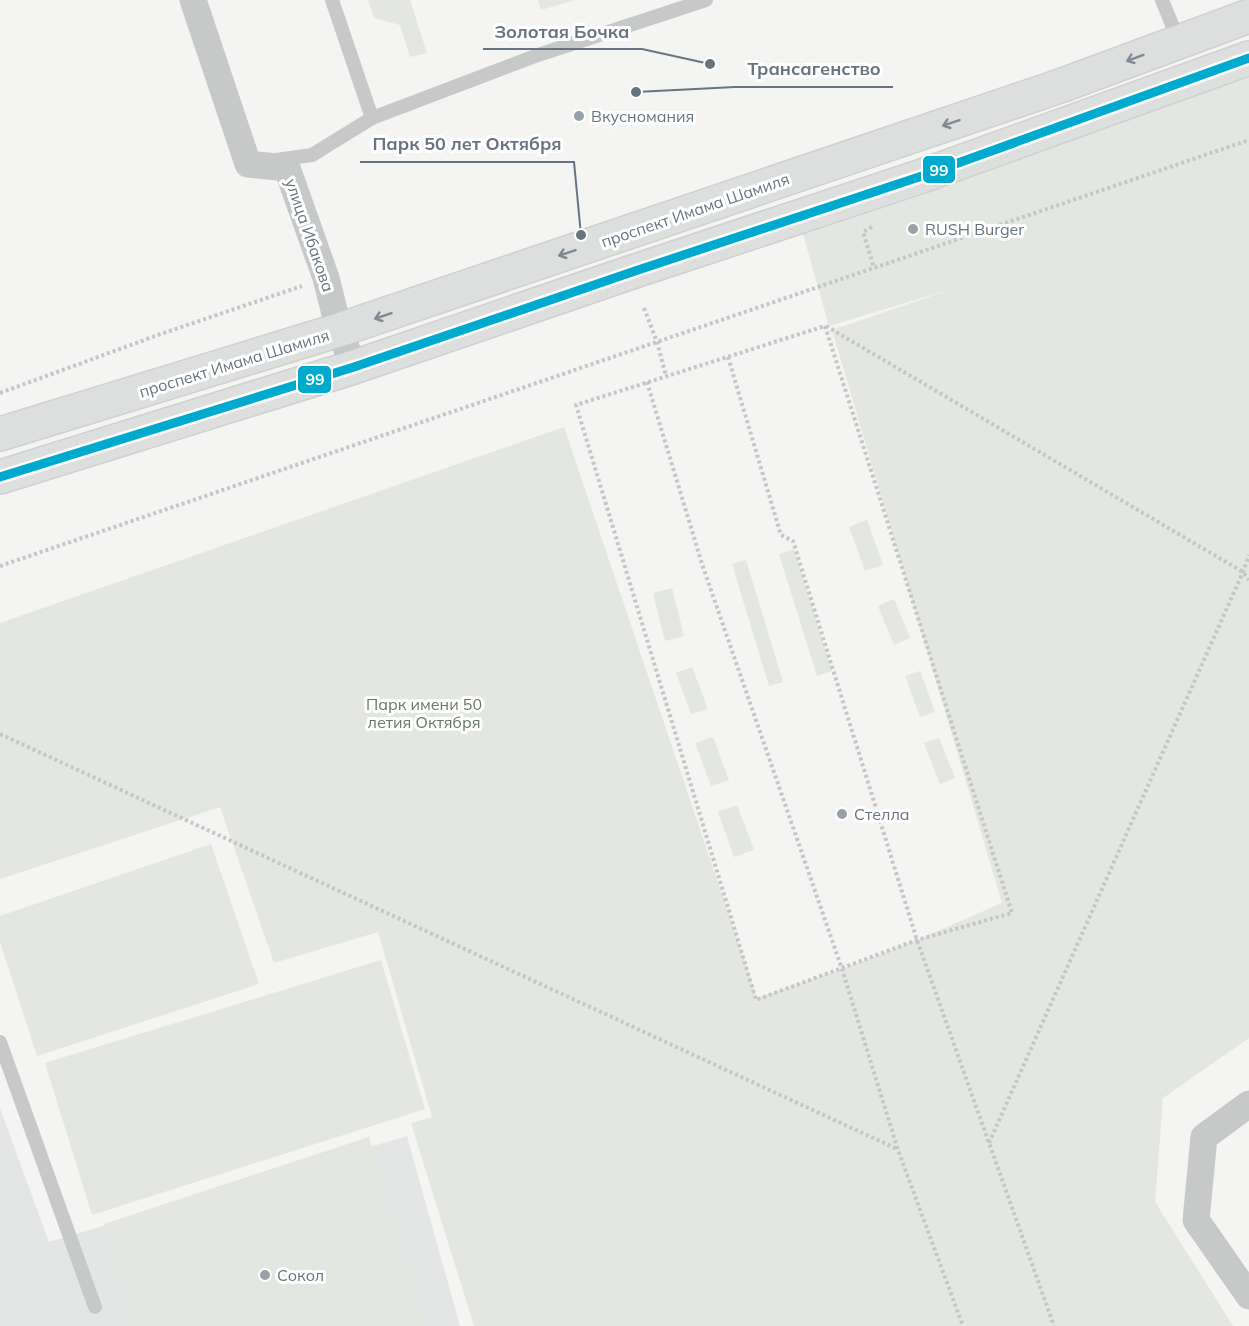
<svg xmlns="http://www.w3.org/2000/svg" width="1249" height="1326" font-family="Mulish,sans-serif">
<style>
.built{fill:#e4e6e6}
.green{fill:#e3e6e1}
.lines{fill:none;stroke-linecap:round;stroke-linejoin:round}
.primary-casing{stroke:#d0d1d1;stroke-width:36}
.path{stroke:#c5c6c7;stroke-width:4;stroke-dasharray:3 3;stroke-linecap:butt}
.lane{stroke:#c7c9c9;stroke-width:14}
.street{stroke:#c7c9c9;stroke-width:27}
.primary{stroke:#dddede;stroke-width:33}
.bus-1-casing{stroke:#fff;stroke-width:14}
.bus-1{stroke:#00a9ce;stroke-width:9}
.oneway{stroke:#7f8a93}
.poi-dot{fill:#99a1a8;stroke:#fff;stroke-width:2}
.labels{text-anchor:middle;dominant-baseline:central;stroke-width:6;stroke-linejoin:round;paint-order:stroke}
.poi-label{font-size:16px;fill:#687580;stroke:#fff;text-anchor:start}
.street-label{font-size:16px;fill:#687580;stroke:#fff}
.park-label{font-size:16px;fill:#697866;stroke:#fff}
.leader{fill:none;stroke:#687580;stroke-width:2}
.callout-dot{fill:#687580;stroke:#fff;stroke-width:2}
.callout-label{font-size:18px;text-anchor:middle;font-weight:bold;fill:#687580;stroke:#fff;stroke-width:6;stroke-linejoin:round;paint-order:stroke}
.line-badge{stroke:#fff;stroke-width:2}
.badge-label{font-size:16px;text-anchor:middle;font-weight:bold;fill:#fff}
</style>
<rect width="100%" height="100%" fill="#f4f4f3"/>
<path class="built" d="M0,1108L49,1242L407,1136L460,1326H0Z"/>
<g class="green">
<path d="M368,0H410L427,53L410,57L400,25L374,18Z"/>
<path d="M538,0H575L541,10Z"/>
<path d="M1249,77V1038L1163,1098L1155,1202L1233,1326H474L411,1123L432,1117L378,932L274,963L220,807L0,879V623L564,427L757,998L842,969L917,940L1002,903L832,330L955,288L829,326L803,234Z"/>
<path d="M867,520L883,565L865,571L849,527Z"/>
<path d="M794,549L832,671L817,676L779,554Z"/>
<path d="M746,560L783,682L769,686L732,564Z"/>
<path d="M672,588L684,636L665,641L653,593Z"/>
<path d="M894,599L910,638L894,645L878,606Z"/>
<path d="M692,667L708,709L691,714L676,673Z"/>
<path d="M920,671L935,712L920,717L905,676Z"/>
<path d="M713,737L729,780L711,786L695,743Z"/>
<path d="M939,738L955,778L940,784L924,743Z"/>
<path d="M737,805L754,850L734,857L718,812Z"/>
<path d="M211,844L259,984L37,1056L0,942V916Z"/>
<path d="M381,960L425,1109L92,1215L45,1063Z"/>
<path d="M369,1137L426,1326H134L104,1224Z"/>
</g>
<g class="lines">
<defs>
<g id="primary">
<path d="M0,434L339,330L1060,86L1249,16"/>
<path d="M0,477L354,367L635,271L922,176L1249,58"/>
</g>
</defs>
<use href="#primary" class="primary-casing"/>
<g class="path">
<path d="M872,227L863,232L874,268"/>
<path d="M644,308L657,342L666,376"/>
<path d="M825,326L1012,913L917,940L756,1000L576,405Z"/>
<path d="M826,326L1243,572L1249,580"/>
<path d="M728,357L781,535L793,541L917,940L1054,1326"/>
<path d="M647,382L702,564L842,969L898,1150L963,1326"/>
<path d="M0,393L158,335L302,286"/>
<path d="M0,566L1249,140"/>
<path d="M0,734L897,1149"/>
<path d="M989,1143L1243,572L1249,555"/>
</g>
<g class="lane">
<path d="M332,0L372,118"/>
<path d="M1162,0L1179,42"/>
<path d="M276,160L312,155L372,118L538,55L706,0"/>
<path d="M0,1042L95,1307"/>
</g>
<g class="street">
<path d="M193,0L248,164L287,168L326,278L339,330L354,367"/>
<path d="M1249,1104L1204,1137L1196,1220L1249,1296"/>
</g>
<use href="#primary" class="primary"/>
<defs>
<path id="bus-1" d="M0,477L354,367L635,271L922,176L1249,58"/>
</defs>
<use href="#bus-1" class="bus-1-casing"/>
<use href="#bus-1" class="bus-1"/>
</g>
<defs><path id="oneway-shaft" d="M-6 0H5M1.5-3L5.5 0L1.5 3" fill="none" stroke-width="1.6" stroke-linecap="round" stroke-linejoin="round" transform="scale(1.5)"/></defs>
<g class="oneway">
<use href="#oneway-shaft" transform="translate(1135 58) rotate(160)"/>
<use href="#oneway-shaft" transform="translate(951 123) rotate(161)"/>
<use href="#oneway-shaft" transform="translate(567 253) rotate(161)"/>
<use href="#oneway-shaft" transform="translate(383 316) rotate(161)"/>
</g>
<g class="poi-dot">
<circle cx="579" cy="116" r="6"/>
<circle cx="913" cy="229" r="6"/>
<circle cx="842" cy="814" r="6"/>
<circle cx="265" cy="1275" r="6"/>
</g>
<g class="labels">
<g class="poi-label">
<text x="591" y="116">Вкусномания</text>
<text x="925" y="229">RUSH Burger</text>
<text x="854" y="814">Стелла</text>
<text x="277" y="1275">Сокол</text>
</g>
<g class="street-label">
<text transform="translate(695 210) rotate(-19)">проспект Имама Шамиля</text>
<text transform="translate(310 235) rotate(71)">улица Ибакова</text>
<text transform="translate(234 363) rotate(-17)">проспект Имама Шамиля</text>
</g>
<g class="park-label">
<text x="424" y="704">Парк имени 50<tspan x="424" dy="18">летия Октября</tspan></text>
</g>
</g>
<path class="leader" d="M710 64L642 49H483M636 92L735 87H893M581 235L574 162H360"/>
<g class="callout-dot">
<circle cx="710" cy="64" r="6"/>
<circle cx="636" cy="92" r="6"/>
<circle cx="581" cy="235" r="6"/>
</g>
<g class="callout-label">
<text x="562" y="38">Золотая Бочка</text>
<text x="814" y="75">Трансагенство</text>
<text x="467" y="150">Парк 50 лет Октября</text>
</g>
<g class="line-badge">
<rect x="922" y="155" width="34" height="29" rx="6" fill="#00a9ce"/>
<rect x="297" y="365" width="35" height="29" rx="6" fill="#00a9ce"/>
</g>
<g class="badge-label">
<text x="939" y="176">99</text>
<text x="315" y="385">99</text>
</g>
</svg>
